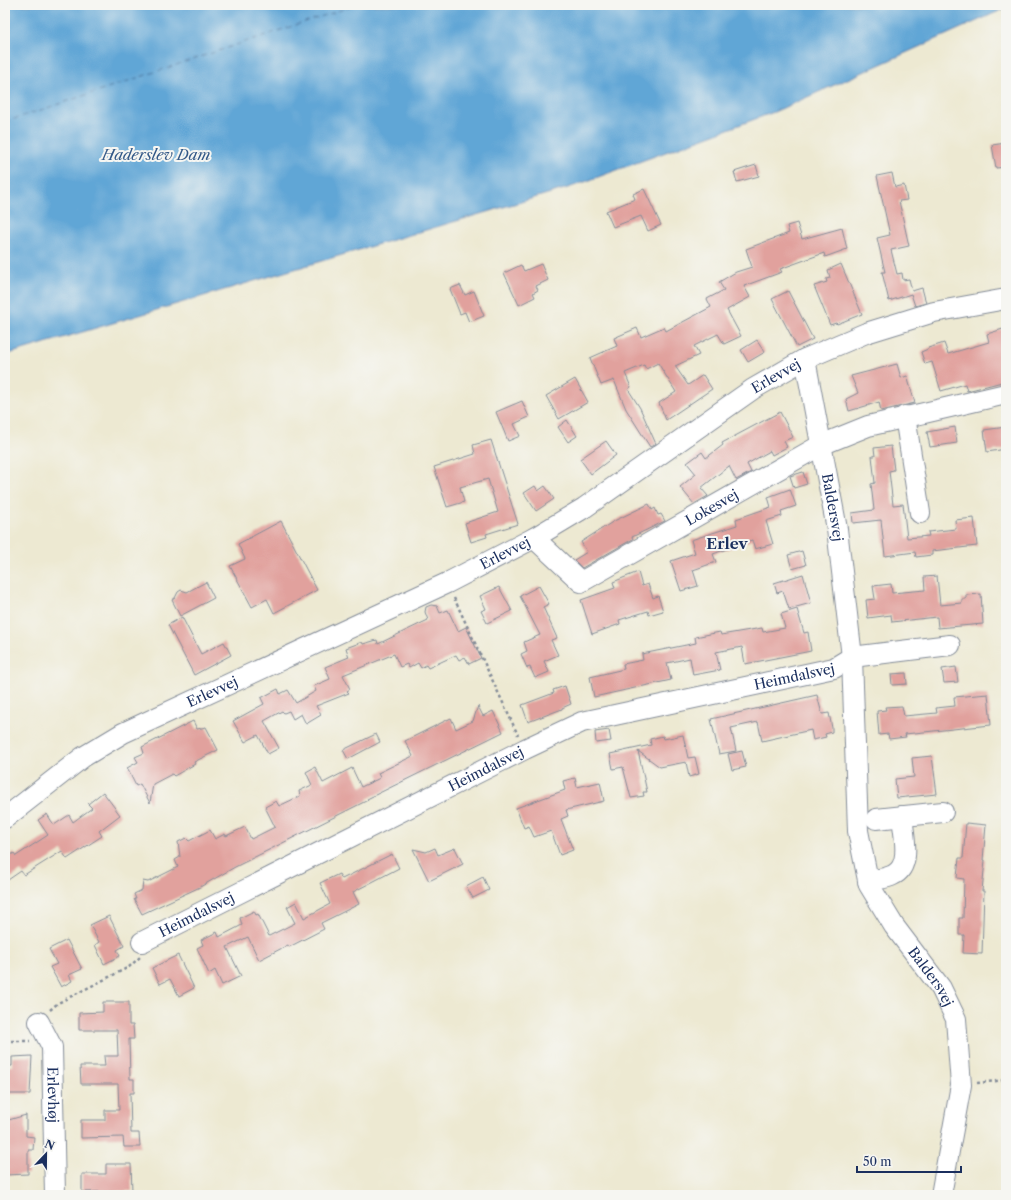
<svg xmlns="http://www.w3.org/2000/svg" width="1011" height="1200" font-family="'Libre Caslon Text',serif">
<style>
.water{fill:#60a6d6;stroke:#3e6a9a}
.lines{fill:none;stroke-linecap:round;stroke-linejoin:round}
.ferry{stroke:#335988;stroke-width:1;stroke-dasharray:5 4;stroke-linecap:butt}
.building{fill:#e1a19d}
.minor-casing{stroke:#848c98;stroke-width:22}
.path{stroke:#848c98;stroke-width:2.5;stroke-dasharray:3 3;stroke-linecap:butt}
.minor{stroke:#fff;stroke-width:20}
.labels{text-anchor:middle;dominant-baseline:central;stroke-width:4;stroke-linejoin:round;paint-order:stroke}
.street-label{font-size:14px;fill:#1b2f5e;stroke:#f6f6f2}
.water-label{font-size:15px;font-style:italic;fill:#335988;stroke:#f6f6f2}
.neighbourhood-label{font-size:15px;font-weight:bold;fill:#1b2f5e;stroke:#f6f6f2}
</style>
<rect width="100%" height="100%" fill="#f6f6f2"/>
<filter id="ink" filterUnits="userSpaceOnUse"><feTurbulence type="fractalNoise" baseFrequency=".025" numOctaves="2"/><feDisplacementMap in="SourceGraphic" scale="8" xChannelSelector="R" yChannelSelector="G"/><feConvolveMatrix kernelMatrix="1 2 1 2 8 2 1 2 1" color-interpolation-filters="sRGB"/></filter>
<filter id="wash" filterUnits="userSpaceOnUse"><feTurbulence type="fractalNoise" baseFrequency=".012" numOctaves="4" result="noise"/><feDisplacementMap in="SourceGraphic" scale="16" xChannelSelector="R" yChannelSelector="G"/><feGaussianBlur stdDeviation="0.9" result="paint"/><feColorMatrix in="noise" values="0 0 0 0 0 0 0 0 0 0 0 0 0 0 0 0 0 1.4 0 .05"/><feComposite in="paint" operator="in"/></filter>
<g filter="url(#wash)">
<rect width="100%" height="100%" fill="#ede9d2"/>
<path class="water" d="M5,5H1006V8L774,112L571,187L5,355Z"/>
<g class="lines">
<path class="ferry" d="M5,122L356,5"/>
</g>
<g id="blocks">
<g class="building">
<path d="M1006,143V167L996,168L992,145Z"/>
<path d="M756,165L759,176L737,182L734,172Z"/>
<path d="M892,173L895,187L904,185L907,200L899,201L909,246L891,250L897,274L902,273L903,280L909,279L912,291L922,288L926,303L915,306L911,294L889,301L882,272H885L877,238L890,235L877,176Z"/>
<path d="M644,189L661,225L648,231L641,216L613,227L606,211L635,199L633,194Z"/>
<path d="M797,223L802,239L842,228L847,249L825,257L824,253L780,269L782,272L744,286L750,297L727,310L741,336L724,344L718,334L694,346L699,355L675,366L688,385L703,375L712,389L666,420L659,403L676,392L658,363L646,369L644,365L625,373L631,387L628,389L640,408L656,444L650,447L626,409L614,380L601,385L590,358L617,346L614,338L637,328L641,337L664,327L666,331L711,307L707,299L724,290L719,282L736,272L752,267L746,249L789,233L787,226Z"/>
<path d="M541,264L548,280L536,286L538,290L533,293L535,297L519,305L504,273L521,265L524,271Z"/>
<path d="M841,264L862,314L837,324L836,323L830,325L814,286L827,282L826,279L830,278L828,270Z"/>
<path d="M460,285L465,295L474,291L484,316L469,322L465,312L460,314L450,289Z"/>
<path d="M788,291L813,339L797,347L772,299Z"/>
<path d="M1006,328V381L967,391L965,384L941,391L932,362L925,364L921,352L928,349V348L944,343L948,354L989,342L987,334Z"/>
<path d="M757,340L765,352L748,362L741,350Z"/>
<path d="M897,364L901,378L907,376L915,403L881,411L879,402L849,411L846,399L858,393L851,376Z"/>
<path d="M575,379L588,402L559,419L546,396Z"/>
<path d="M522,401L529,417L514,424L520,436L508,441L496,412Z"/>
<path d="M780,412L793,437L784,441L787,447L772,455L770,451L747,464L751,472L736,480L729,466L701,488L708,496L694,504L680,487L696,474L687,463L702,452L706,458L723,445L722,443Z"/>
<path d="M567,420L577,436L568,442L558,427Z"/>
<path d="M955,427L957,443L930,447L927,432Z"/>
<path d="M1006,427V449L987,452L984,430Z"/>
<path d="M491,440L518,524L486,534L487,537L471,542L465,523L498,512L488,479L460,487L464,502L447,507L434,467L475,454L473,445Z"/>
<path d="M606,441L616,455L591,474L580,459Z"/>
<path d="M891,446L894,470L889,471L893,505L903,504L907,538L929,536L928,532L956,529L955,520L974,518L977,546L932,551V555L916,557L915,552L885,556L881,520L853,523L852,513L874,510L871,484L875,483L872,456H875L874,448Z"/>
<path d="M803,472L807,484L794,488L790,476Z"/>
<path d="M535,486L538,491L545,486L554,499L536,511L524,493Z"/>
<path d="M790,489L796,506L781,511L782,516L766,521L773,544L755,549L752,540L713,554L716,562L693,570L698,586L681,591L671,561L695,553L691,540L737,525L736,519L771,507L768,497Z"/>
<path d="M649,504L652,510L655,508L658,515L661,514L665,521L632,537L633,539L582,568L574,560L587,552L581,542L614,521Z"/>
<path d="M281,521L317,590L274,613L267,599L252,607L230,566L245,559L238,544Z"/>
<path d="M802,551L806,565L792,569L788,555Z"/>
<path d="M638,572L642,586L648,584L653,598L658,596L663,611L649,615L648,611L619,620L620,624L592,634L581,600L615,588L613,582Z"/>
<path d="M803,574L811,603L789,609L783,591L777,593L774,583Z"/>
<path d="M937,576L940,605L962,603V599H966V595L981,594L983,624L938,628L937,617L892,622L891,615L868,618L866,600L875,599L873,586L891,584L892,593L925,590L924,577Z"/>
<path d="M206,582L214,598L180,616L172,600L175,598L178,592L181,590L187,592Z"/>
<path d="M539,586L549,604L543,607L557,638L551,640L558,655L544,661L549,672L535,678L530,667L527,668L521,654L527,651L524,642L540,635L520,596Z"/>
<path d="M499,587L512,611L487,623L481,611L486,609L480,596Z"/>
<path d="M431,605L437,606L440,613L448,610L458,631L466,627L481,658L469,664L465,657L459,660L456,655L428,668L426,665L421,668L418,663L409,668L407,664L400,667L394,654L343,675L350,689L347,691L349,693L316,706L321,715L306,724L301,714L293,719L289,711L284,713L282,711L264,721L279,748L268,754L258,735L245,742L233,721L264,704L261,698L278,689L280,694L288,690L296,703L316,691L314,686L330,679L325,667L349,657L346,648L362,642L363,644L377,640L378,644L428,620L425,612L426,607Z"/>
<path d="M797,609L804,633L808,632L811,651L745,664L742,647L716,652L720,670L693,675L690,658L667,663L671,680L594,697L590,677L624,669L623,664L643,660L642,654L696,643L695,637L720,632L721,635L762,628L763,632L785,628L781,614Z"/>
<path d="M182,617L201,654L224,642L231,655L194,675L168,625Z"/>
<path d="M956,667L958,682L944,683L942,669Z"/>
<path d="M906,673L907,684L892,685L891,674Z"/>
<path d="M565,686L571,704L562,708V709L528,722L522,705L554,693L553,690Z"/>
<path d="M988,694L991,725L905,734L906,737L889,739L888,734L879,735L877,711L886,710L885,707L902,706L904,716L937,713L936,708L955,706L954,697Z"/>
<path d="M817,695L822,714L829,713L832,728V732L825,734L826,737L813,740L811,730L762,741L758,722L731,728L736,751L719,754L711,719Z"/>
<path d="M478,706L483,716L493,711L503,732L367,799L368,800L235,867L200,887L142,914L134,899H136L134,894L142,890L143,881L148,882L178,867L175,860L180,857L178,842L186,838L189,841L210,830L215,839L225,834L226,836L245,827L251,839L275,827L265,807L276,801L279,806L300,796L299,791L312,785L306,772L315,767L323,783L352,768L361,787L380,778L378,773L413,756L405,741L451,718L456,729L473,721Z"/>
<path d="M193,721L197,729L206,727L218,750L194,762L195,764L174,776L172,774L153,784L150,803L140,784L136,786L127,768L138,762L135,757L144,753L142,747Z"/>
<path d="M609,730L611,741L596,743L595,732Z"/>
<path d="M376,734L380,742L348,759L343,750Z"/>
<path d="M683,735L688,758L695,757L699,774L689,777L686,762L660,767L638,751L647,792H643L644,796L631,798L623,767L613,769L610,754L651,745L650,739L663,736L664,739Z"/>
<path d="M742,751L746,767L732,770L728,754Z"/>
<path d="M932,756L937,794L897,798L895,779L914,777L912,758Z"/>
<path d="M575,778L577,787L600,782L604,801L566,810L568,816L561,819L573,850L560,855L551,831L534,837L529,826L524,828L516,808L565,790L563,781Z"/>
<path d="M103,792L120,815L99,831L102,836L67,859L62,851L24,875L21,871L5,882V859L14,853L16,856L48,835L38,820L47,814L54,825L69,815L73,822L92,808L88,804Z"/>
<path d="M966,823L986,825L983,860H985L982,891H984L982,954L963,953L964,935H959V918H963L964,879L957,878L959,858H963Z"/>
<path d="M435,848L438,855L455,848L463,864L429,881L413,849L426,852Z"/>
<path d="M392,854L399,868L353,892L359,904L321,923L324,929L289,947L288,945L259,960L248,937L227,947L241,976L222,985L215,970L209,974L197,948L203,945L201,940L217,932L219,937L242,925L240,918L254,911L256,915L258,914L269,936L295,923L287,907L296,902L304,918L330,904L320,883L339,874L342,879Z"/>
<path d="M483,877L489,890L473,898L466,886Z"/>
<path d="M109,916L124,946L117,950L120,956L104,964L95,945L99,942L90,925Z"/>
<path d="M67,940L82,969L69,975L72,981L61,987L50,967L57,964L49,949Z"/>
<path d="M178,955L194,988L179,996L170,979L160,984L152,968Z"/>
<path d="M103,1002H129V1025H133L134,1039H129L130,1079H134V1093H130L131,1133H139L140,1147H124L123,1137L81,1138V1120H105V1110H119L118,1084H81L80,1066H105L104,1056H118L117,1030H79V1013L103,1012Z"/>
<path d="M32,1056L30,1094H5V1066H12V1057Z"/>
<path d="M26,1115V1136L34,1137L33,1150H28V1174L5,1175V1121Z"/>
<path d="M106,1164H131L132,1191L82,1192V1174H106Z"/>
</g>
</g>
</g>
<g filter="url(#ink)">
<use href="#blocks" fill-opacity="0" stroke="#848c98" stroke-width="1"/>
<g class="lines">
<defs>
<g id="minor">
<path id="s1" d="M805,359L837,529L852,657L858,831L869,885L894,926L941,988L956,1019L961,1085L941,1195"/>
<path d="M905,416L920,513"/>
<path id="s2" d="M534,538L581,582L821,445L868,426L1006,394"/>
<path id="s3" d="M5,818L83,757L123,733L447,583L534,538L584,508L753,389L805,359L866,333L934,312L1006,299"/>
<path d="M876,819L943,812"/>
<path d="M868,881C876,879 886,879 893,875C913,866 903,832 902,816"/>
<path id="s4" d="M142,942L525,749L582,722L834,668L852,657L950,645"/>
<path id="s5" d="M39,1022L52,1047L55,1195"/>
</g>
</defs>
<use href="#minor" class="minor-casing"/>
<g class="path">
<path d="M454,598L518,735"/>
<path d="M50,1010L58,1003L129,967L140,957"/>
<path d="M5,1041H30"/>
<path d="M977,1083L1006,1080"/>
</g>
<use href="#minor" class="minor"/>
</g>
</g>
<g class="labels">
<g class="street-label">
<text stroke="none"><textPath href="#s3" startOffset="892">Erlevvej</textPath></text>
<text stroke="none"><textPath href="#s2" startOffset="215">Lokesvej</textPath></text>
<text stroke="none"><textPath href="#s1" startOffset="151">Baldersvej</textPath></text>
<text stroke="none"><textPath href="#s3" startOffset="568">Erlevvej</textPath></text>
<text stroke="none"><textPath href="#s4" startOffset="709">Heimdalsvej</textPath></text>
<text stroke="none"><textPath href="#s3" startOffset="244">Erlevvej</textPath></text>
<text stroke="none"><textPath href="#s4" startOffset="385">Heimdalsvej</textPath></text>
<text stroke="none"><textPath href="#s4" startOffset="61">Heimdalsvej</textPath></text>
<text stroke="none"><textPath href="#s1" startOffset="642">Baldersvej</textPath></text>
<text stroke="none"><textPath href="#s5" startOffset="76">Erlevhøj</textPath></text>
</g>
<g class="water-label">
<text x="156" y="154">Haderslev Dam</text>
</g>
<g class="neighbourhood-label">
<text x="727" y="543">Erlev</text>
</g>
</g>
<rect width="1011" height="1200" fill="none" stroke="#f6f6f2" stroke-width="20"/>
<g transform="translate(46 1154) rotate(22)" stroke="#f6f6f2" stroke-width="3" paint-order="stroke">
<path d="M0-3L7 15L0 10L-7 15Z" fill="#1b2f5e"/>
<text y="-6" font-size="11" font-weight="bold" text-anchor="middle" fill="#1b2f5e">N</text>
</g>
<path d="M857 1166v6h104v-6" fill="none" stroke="#1b2f5e" stroke-width="2"/>
<text x="863" y="1166" font-size="12" fill="#1b2f5e" stroke="#f6f6f2" stroke-width="3" paint-order="stroke">50 m</text>
</svg>
